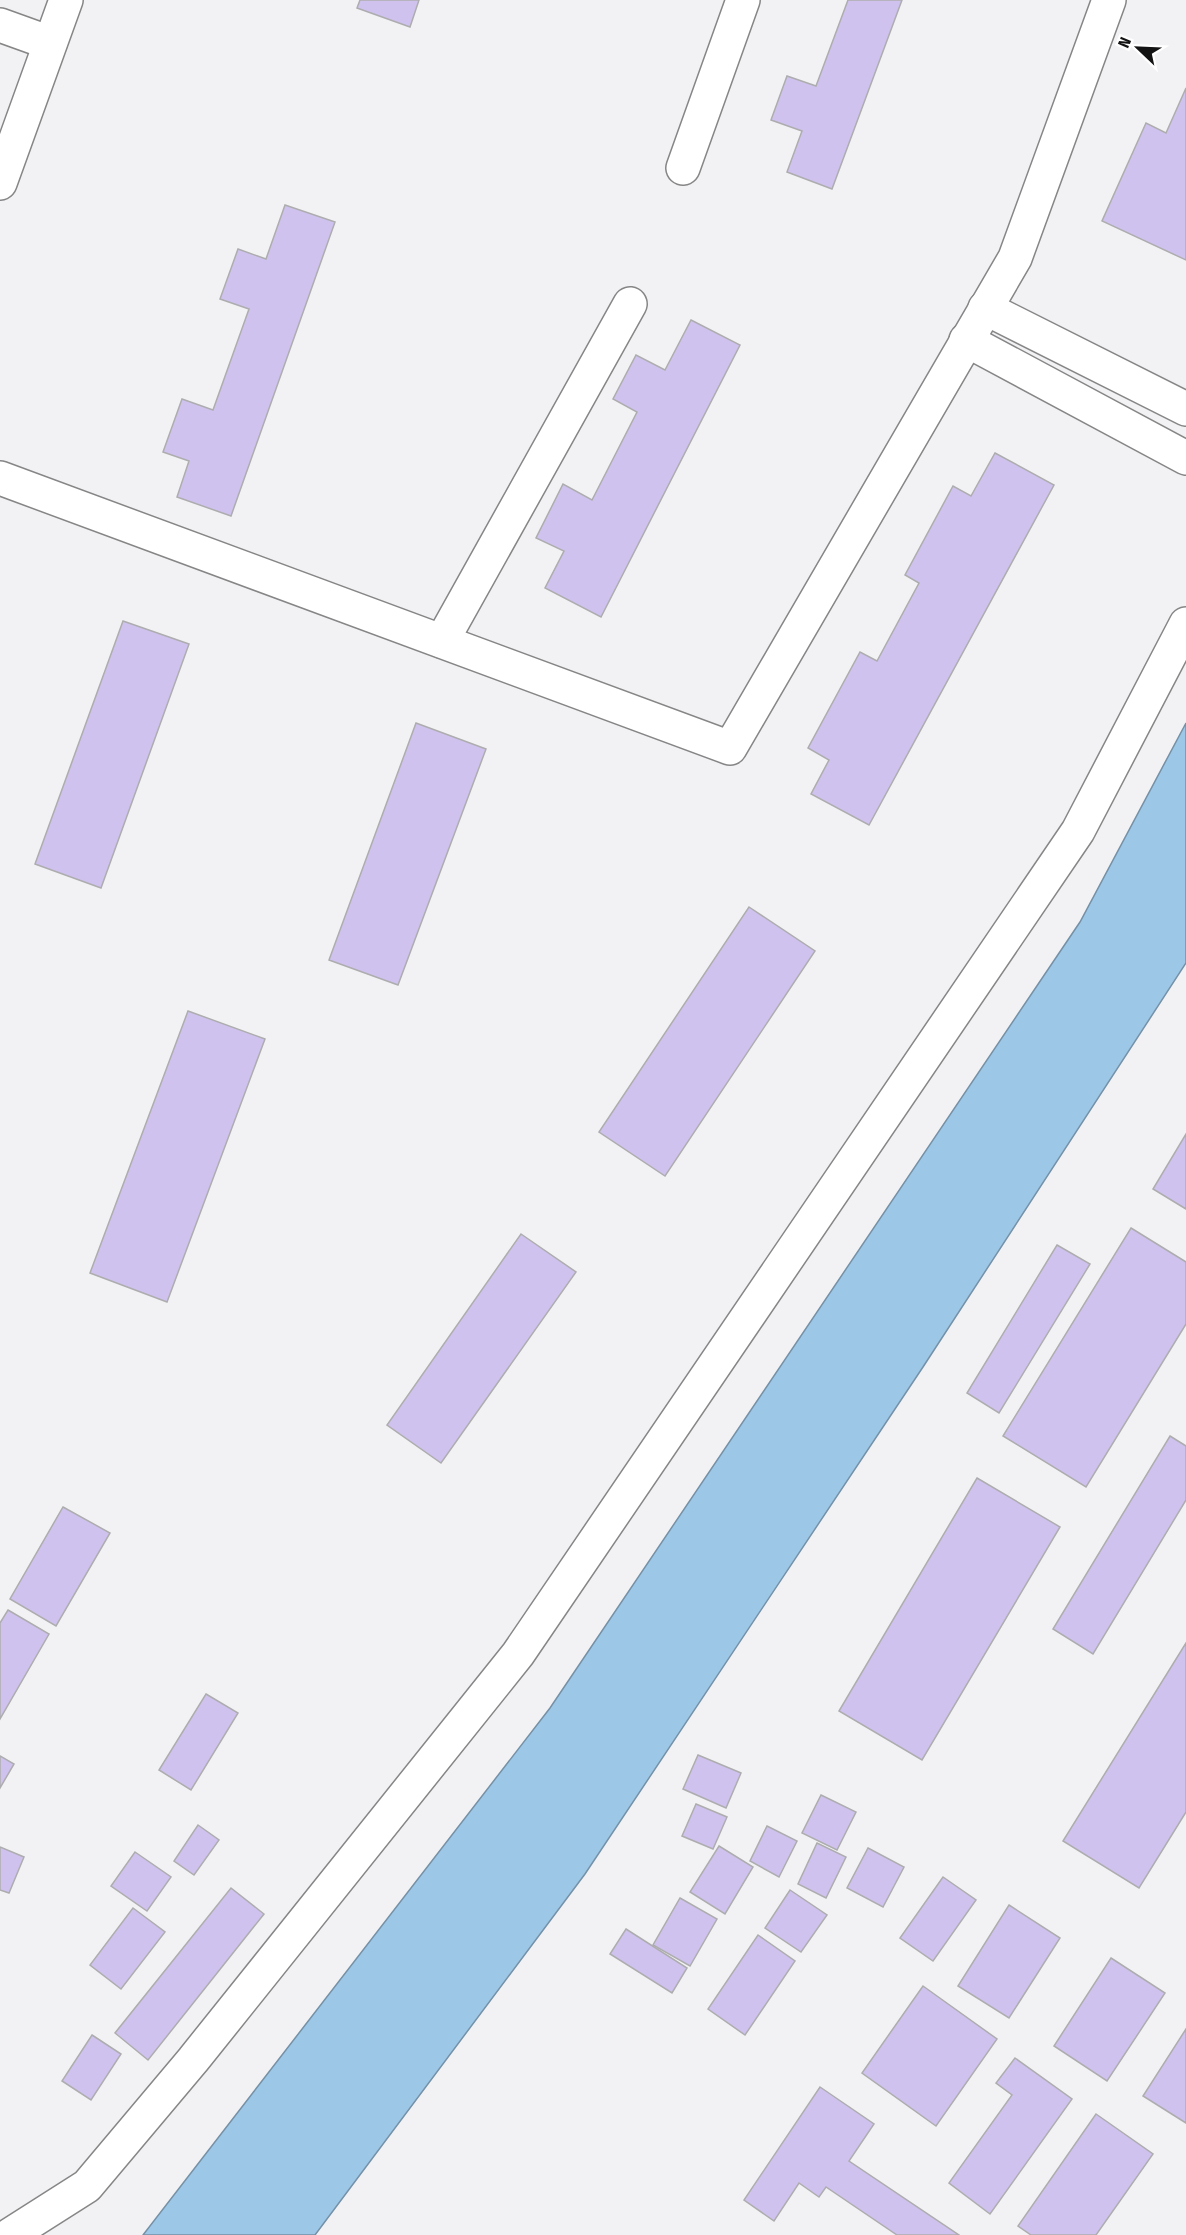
<svg xmlns="http://www.w3.org/2000/svg" width="1186" height="2235" font-family="'Fira Sans Condensed',sans-serif">
<style>
.water{fill:#9dc7e6;stroke:#7491a7;stroke-width:1.5}
.building{fill:#d0c2ee;stroke:#adadaf;stroke-width:1.5}
.lines{fill:none;stroke-linecap:round;stroke-linejoin:round}
.minor-casing{stroke:#868687;stroke-width:36}
.minor{stroke:#fff;stroke-width:33}
</style>
<rect width="100%" height="100%" fill="#f2f2f4"/>
<path class="water" d="M1186,723V963L923,1367L585,1874L315,2235H143L550,1708L1080,922Z"/>
<g class="building">
<path d="M360,0H419L410,27L357,8Z"/>
<path d="M848,0H902L832,189L787,172L802,131L771,120L787,76L816,86Z"/>
<path d="M1186,88V260L1102,221L1146,123L1166,133Z"/>
<path d="M285,205L335,222L231,516L177,497L189,461L163,452L182,399L213,410L249,309L220,299L238,249L266,259Z"/>
<path d="M691,320L740,345L601,617L545,588L564,551L536,538L563,484L592,500L637,412L613,399L636,355L665,370Z"/>
<path d="M995,453L1054,485L869,825L811,794L829,760L808,748L860,652L877,661L919,583L905,575L953,486L971,496Z"/>
<path d="M123,621L189,644L101,888L35,864Z"/>
<path d="M416,723L486,749L398,985L329,960Z"/>
<path d="M749,907L815,951L665,1176L599,1132Z"/>
<path d="M188,1011L265,1039L167,1302L90,1273Z"/>
<path d="M1186,1134V1209L1153,1189Z"/>
<path d="M1131,1228L1186,1262V1324L1086,1487L1003,1436Z"/>
<path d="M521,1234L576,1272L441,1463L387,1425Z"/>
<path d="M1057,1245L1090,1264L999,1413L967,1393Z"/>
<path d="M1170,1436L1186,1446V1500L1093,1654L1053,1629Z"/>
<path d="M977,1478L1060,1527L922,1760L839,1711Z"/>
<path d="M63,1507L110,1533L56,1626L10,1599Z"/>
<path d="M8,1610L49,1634L0,1719V1623Z"/>
<path d="M1186,1643V1812L1139,1888L1063,1841Z"/>
<path d="M206,1694L238,1713L191,1790L159,1770Z"/>
<path d="M698,1755L741,1773L726,1808L683,1789Z"/>
<path d="M0,1756L14,1764L0,1788Z"/>
<path d="M821,1795L856,1812L837,1850L802,1833Z"/>
<path d="M696,1804L727,1817L713,1849L682,1836Z"/>
<path d="M198,1825L219,1840L194,1875L174,1861Z"/>
<path d="M767,1826L797,1841L779,1877L750,1861Z"/>
<path d="M817,1843L846,1857L826,1898L798,1884Z"/>
<path d="M719,1846L753,1867L725,1914L690,1892Z"/>
<path d="M0,1847L24,1857L9,1893L0,1890Z"/>
<path d="M868,1848L904,1867L883,1907L847,1888Z"/>
<path d="M135,1852L171,1877L147,1911L111,1886Z"/>
<path d="M943,1877L976,1900L933,1961L900,1938Z"/>
<path d="M231,1888L264,1914L148,2060L115,2033Z"/>
<path d="M790,1890L827,1915L801,1952L765,1928Z"/>
<path d="M680,1898L717,1919L690,1966L653,1945Z"/>
<path d="M1009,1905L1060,1938L1009,2018L958,1986Z"/>
<path d="M133,1908L165,1932L121,1989L90,1965Z"/>
<path d="M626,1929L687,1968L672,1993L610,1954Z"/>
<path d="M758,1935L795,1961L745,2035L708,2009Z"/>
<path d="M1111,1958L1165,1993L1107,2081L1054,2046Z"/>
<path d="M923,1986L997,2039L936,2126L862,2073Z"/>
<path d="M1186,2029V2123L1143,2096Z"/>
<path d="M92,2035L121,2054L91,2100L62,2081Z"/>
<path d="M1015,2058L1072,2099L990,2214L949,2183L1012,2095L996,2083Z"/>
<path d="M820,2087L874,2124L849,2161L959,2235H897L826,2187L819,2197L799,2183L774,2221L744,2200Z"/>
<path d="M1096,2114L1153,2154L1096,2235H1031L1018,2226Z"/>
</g>
<g class="lines">
<defs>
<g id="minor">
<path d="M0,25L50,43"/>
<path d="M683,168L743,0"/>
<path d="M0,183L66,0"/>
<path d="M985,308L1186,409"/>
<path d="M966,340L1186,458"/>
<path d="M0,478L730,748L1015,258L1109,0"/>
<path d="M442,641L630,304"/>
<path d="M10,2235L87,2186L193,2060L518,1654L1078,831L1186,624"/>
</g>
</defs>
<use href="#minor" class="minor-casing"/>
<use href="#minor" class="minor"/>
</g>
<g transform="translate(1138 48) rotate(293)" stroke="#ffffff" stroke-width="4.5" paint-order="stroke">
<path d="M0-4.5L10 22L0 15L-10 22Z" fill="#131313"/>
<text y="-9" font-size="16" font-weight="bold" text-anchor="middle" fill="#131313">N</text>
</g>
</svg>
